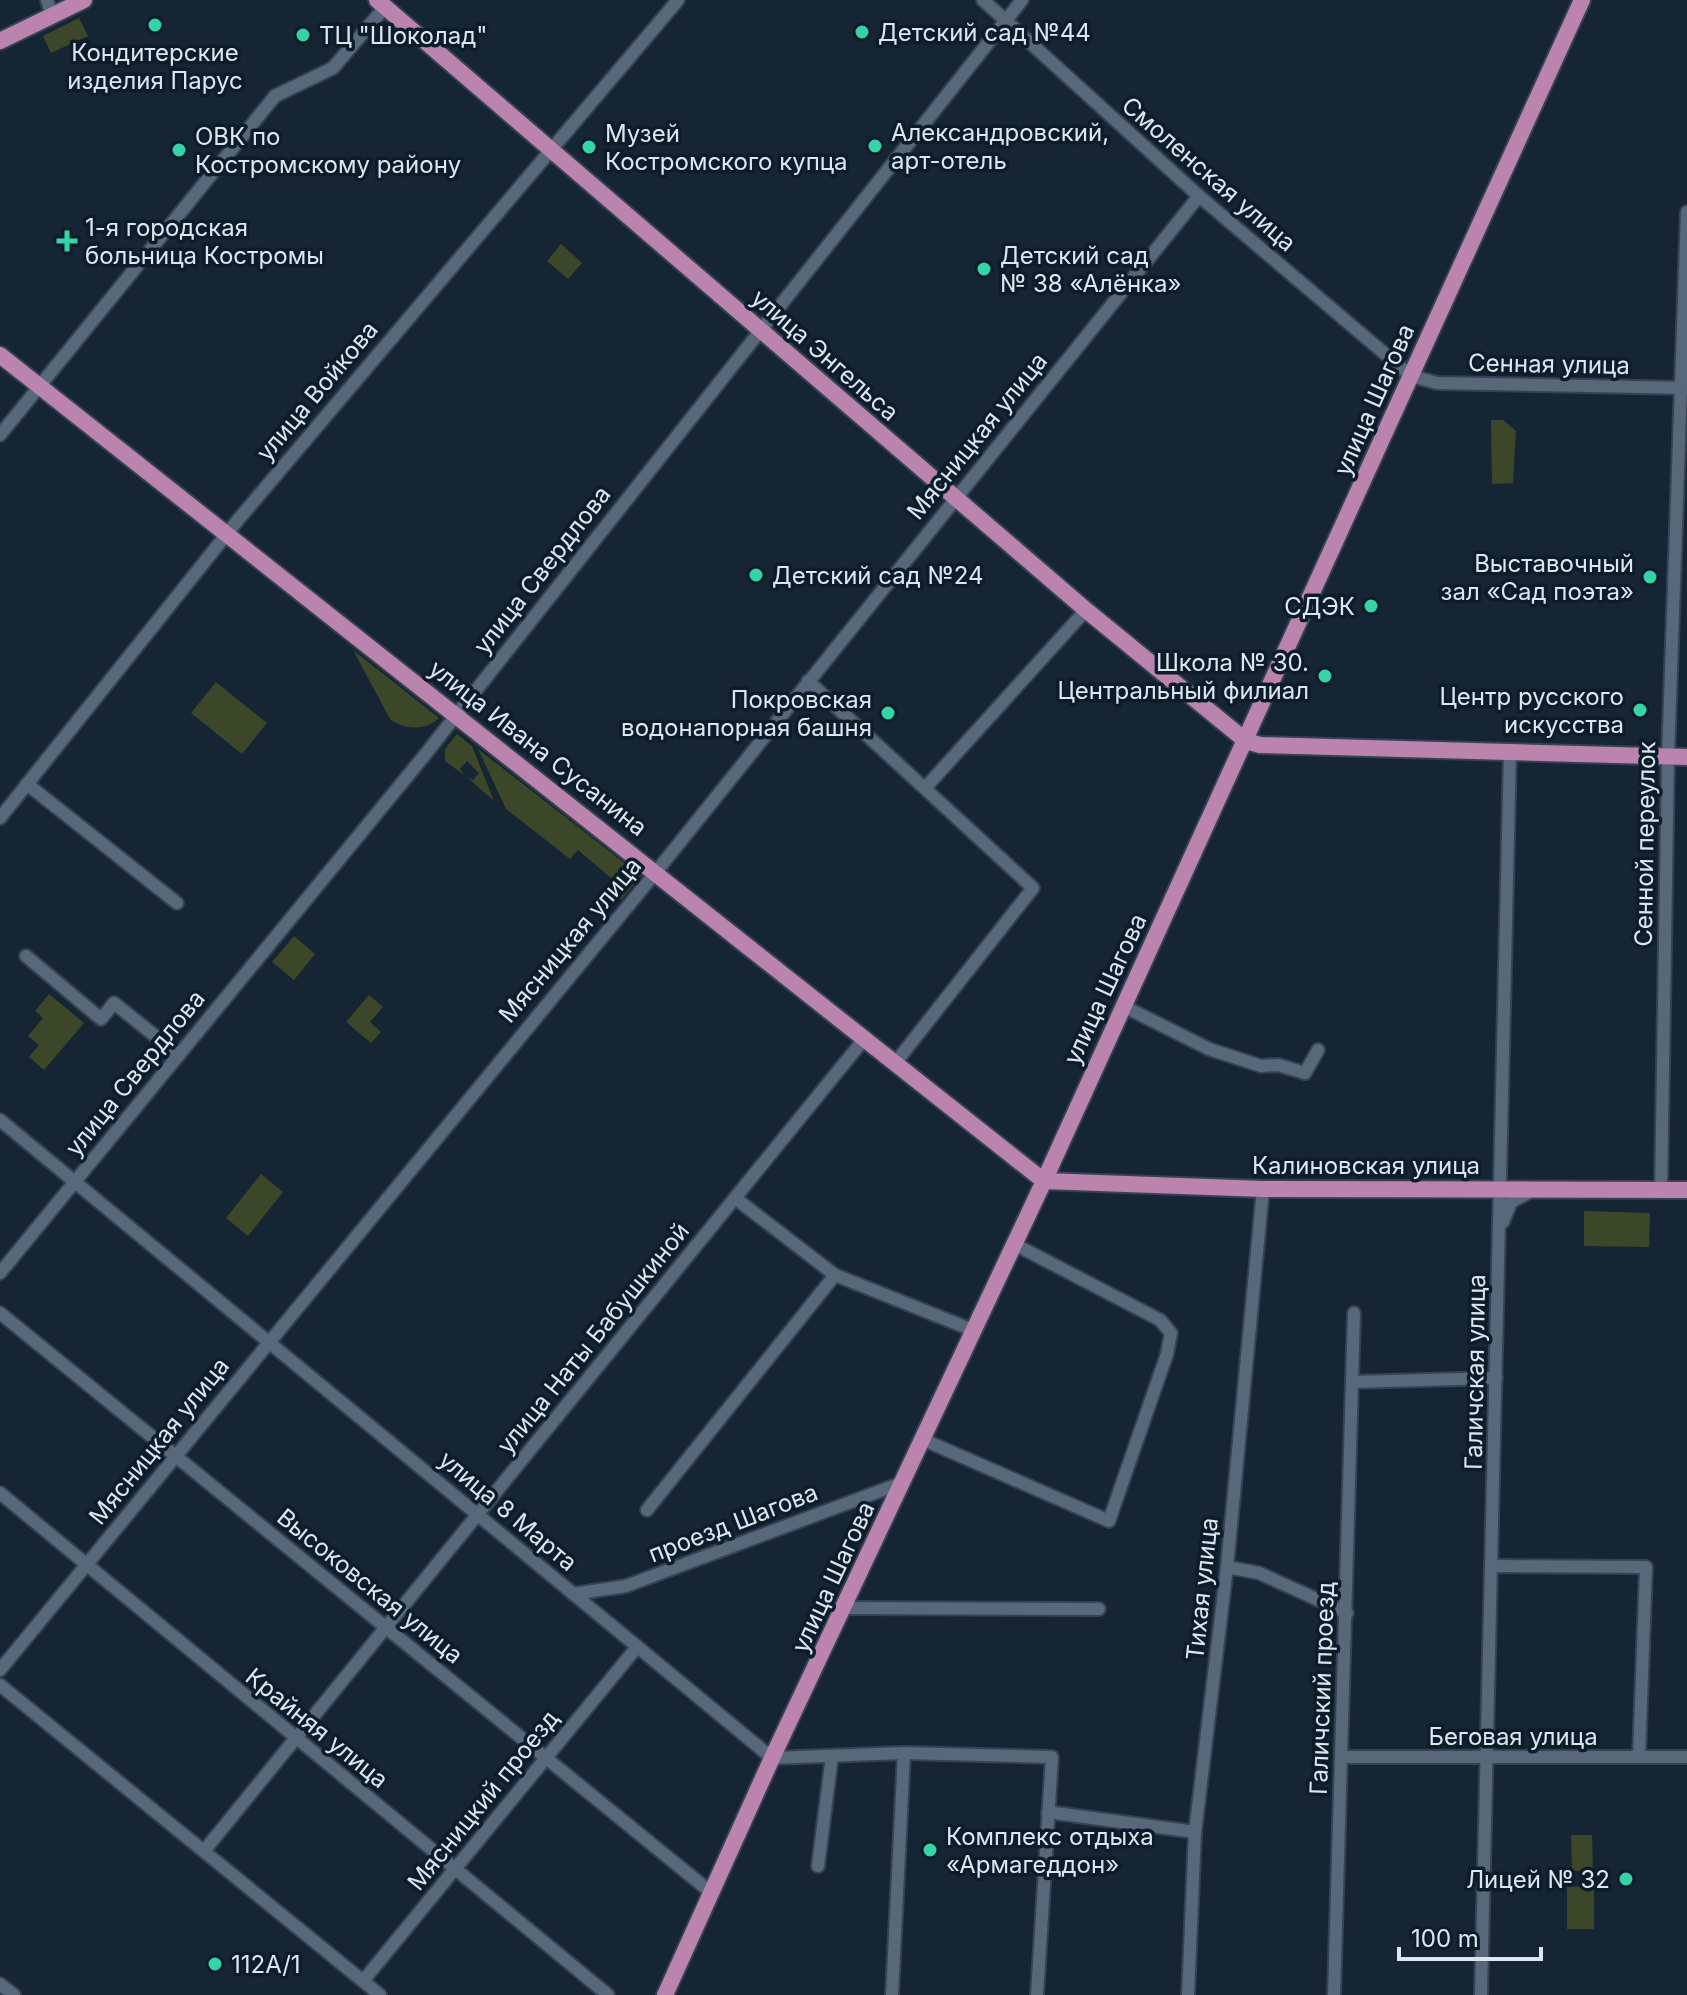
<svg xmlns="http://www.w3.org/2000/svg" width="1687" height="1995" font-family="Inter,sans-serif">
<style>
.green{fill:#3c4628}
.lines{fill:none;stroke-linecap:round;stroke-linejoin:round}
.minor-casing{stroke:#36424e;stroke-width:16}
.major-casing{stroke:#36424e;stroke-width:20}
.minor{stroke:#566879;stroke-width:12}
.major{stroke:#ba84af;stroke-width:16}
.poi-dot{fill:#35d4a7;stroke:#0d1c2a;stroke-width:3}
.labels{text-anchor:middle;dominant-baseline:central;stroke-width:7;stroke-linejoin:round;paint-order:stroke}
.poi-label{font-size:24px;fill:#dce6f0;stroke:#0d1c2a;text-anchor:start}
.street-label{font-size:24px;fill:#dce6f0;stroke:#0d1c2a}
</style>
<rect width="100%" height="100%" fill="#162534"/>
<g class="green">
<path d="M79,18L88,36L51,53L43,36Z"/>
<path d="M561,244L582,263L568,279L547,261Z"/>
<path d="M1491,420H1503L1516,431L1513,483L1492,484Z"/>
<path d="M353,650L439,718C426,731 404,730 390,719Z"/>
<path d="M216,682L267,723L242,754L191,713Z"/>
<path d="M457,734L472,746L494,801L467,777L473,780L479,773L467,761L460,769L464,775L445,761V749Z"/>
<path d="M478,749L641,876L621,900L611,892L617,883L578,850L570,859L506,809Z"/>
<path d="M294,936L315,954L294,980L272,962Z"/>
<path d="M49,994L84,1023L44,1070L29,1057L39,1045L28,1036L43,1018L35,1011Z"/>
<path d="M369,995L383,1007L370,1022L381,1032L371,1043L346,1022Z"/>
<path d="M261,1174L283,1192L248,1236L226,1218Z"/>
<path d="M1584,1211L1650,1213L1649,1247L1584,1246Z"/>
<path d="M1571,1835H1592L1593,1871H1572Z"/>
<path d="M1594,1886V1929H1567V1887Z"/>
</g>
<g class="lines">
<defs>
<g id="minor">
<path d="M47,0L52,16"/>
<path d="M983,0L1199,196L1411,376L1437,383L1687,388"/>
<path d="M0,435L275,96L333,68L385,7"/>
<path d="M808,681L1033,888L896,1062"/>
<path d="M27,784L177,903"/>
<path d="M926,787L1086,610"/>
<path d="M0,818L238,520L678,0"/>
<path d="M26,956L101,1019L114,1003L179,1055"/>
<path d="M1123,1006L1209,1049L1261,1066L1278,1065L1305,1073L1318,1050"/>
<path d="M0,1120L772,1758L904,1753L1052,1757L1037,1995"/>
<path d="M1661,1190L1668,757L1687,212"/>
<path d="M735,1198L835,1275L975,1331"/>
<path d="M1503,1222L1511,1202L1528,1193"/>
<path d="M0,1273L424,756L1022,0"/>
<path d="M0,1313L713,1894"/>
<path d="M1353,1382L1496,1378"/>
<path d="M924,1440L1109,1521L1167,1354L1171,1333L1160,1320L1014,1244"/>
<path d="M0,1493L608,1995"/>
<path d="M647,1510L835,1275"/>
<path d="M1494,1566L1646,1567L1639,1757"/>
<path d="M1227,1567L1259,1573L1347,1613"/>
<path d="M573,1594L626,1586L904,1482"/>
<path d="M844,1608L1099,1609"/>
<path d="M0,1670L656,872L1199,196"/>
<path d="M0,1685L380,1995"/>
<path d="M1343,1757H1687"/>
<path d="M1048,1812L1195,1832"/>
<path d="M204,1851L865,1038"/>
<path d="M818,1866L832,1756"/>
<path d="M363,1981L637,1647"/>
<path d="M0,1984L14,1995"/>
<path d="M892,1995L904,1753"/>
<path d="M1188,1995L1195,1832L1227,1567L1263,1189"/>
<path d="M1334,1995L1354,1313"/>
<path d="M1481,1995L1510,750"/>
</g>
<g id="major">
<path d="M377,0L1086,610L1246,741L1260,745L1687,757"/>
<path d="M0,41L84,0"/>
<path d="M0,355L1044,1181"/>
<path d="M1044,1181L1263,1189L1687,1190"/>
<path d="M665,1995L772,1758L1044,1181L1582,0"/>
</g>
</defs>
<use href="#minor" class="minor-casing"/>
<use href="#major" class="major-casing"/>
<use href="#minor" class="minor"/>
<use href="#major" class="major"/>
</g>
<g class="poi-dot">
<circle cx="155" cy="25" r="8"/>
<circle cx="862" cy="32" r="8"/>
<circle cx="303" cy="35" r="8"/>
<circle cx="875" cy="146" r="8"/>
<circle cx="589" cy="147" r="8"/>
<circle cx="179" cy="150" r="8"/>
<path d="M63 229h8v8h8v8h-8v8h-8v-8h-8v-8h8z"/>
<circle cx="984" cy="269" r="8"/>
<circle cx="756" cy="575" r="8"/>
<circle cx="1650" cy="577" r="8"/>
<circle cx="1371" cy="606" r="8"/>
<circle cx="1325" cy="676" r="8"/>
<circle cx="1640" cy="710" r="8"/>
<circle cx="888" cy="713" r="8"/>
<circle cx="930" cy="1850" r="8"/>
<circle cx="1626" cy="1879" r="8"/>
<circle cx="215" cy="1964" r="8"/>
</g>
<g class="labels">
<g class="poi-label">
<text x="878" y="32">Детский сад №44</text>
<text x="319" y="35">ТЦ "Шоколад"</text>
<text x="155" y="52" text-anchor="middle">Кондитерские<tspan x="155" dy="28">изделия Парус</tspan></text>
<text x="891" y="132">Александровский,<tspan x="891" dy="28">арт-отель</tspan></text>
<text x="605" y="133">Музей<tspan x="605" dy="28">Костромского купца</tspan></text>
<text x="195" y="136">ОВК по<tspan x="195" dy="28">Костромскому району</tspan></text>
<text x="85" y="227">1-я городская<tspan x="85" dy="28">больница Костромы</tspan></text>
<text x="1000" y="255">Детский сад<tspan x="1000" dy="28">№ 38 «Алёнка»</tspan></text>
<text x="1634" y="563" text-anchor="end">Выставочный<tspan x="1634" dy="28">зал «Сад поэта»</tspan></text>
<text x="772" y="575">Детский сад №24</text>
<text x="1355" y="606" text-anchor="end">СДЭК</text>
<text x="1309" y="662" text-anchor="end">Школа № 30.<tspan x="1309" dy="28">Центральный филиал</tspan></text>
<text x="1624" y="696" text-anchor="end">Центр русского<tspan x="1624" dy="28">искусства</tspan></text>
<text x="872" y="699" text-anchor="end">Покровская<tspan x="872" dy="28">водонапорная башня</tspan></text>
<text x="946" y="1836">Комплекс отдыха<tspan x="946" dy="28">«Армагеддон»</tspan></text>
<text x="1610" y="1879" text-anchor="end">Лицей № 32</text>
<text x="231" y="1964">112А/1</text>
</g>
<g class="street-label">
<text transform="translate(1209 174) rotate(41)">Смоленская улица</text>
<text transform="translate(825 355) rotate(41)">улица Энгельса</text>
<text transform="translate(1549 364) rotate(1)">Сенная улица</text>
<text transform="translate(317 391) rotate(-50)">улица Войкова</text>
<text transform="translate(1374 400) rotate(-66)">улица Шагова</text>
<text transform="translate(977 436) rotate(-51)">Мясницкая улица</text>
<text transform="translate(542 570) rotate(-52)">улица Свердлова</text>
<text transform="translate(538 748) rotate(38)">улица Ивана Сусанина</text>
<text transform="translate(1645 844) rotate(-89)">Сенной переулок</text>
<text transform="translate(570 940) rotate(-50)">Мясницкая улица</text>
<text transform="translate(1105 989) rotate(-65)">улица Шагова</text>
<text transform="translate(135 1073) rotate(-51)">улица Свердлова</text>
<text x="1366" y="1165">Калиновская улица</text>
<text transform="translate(593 1338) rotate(-51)">улица Наты Бабушкиной</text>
<text transform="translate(1475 1372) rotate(-89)">Галичская улица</text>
<text transform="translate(159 1441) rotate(-51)">Мясницкая улица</text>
<text transform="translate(508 1511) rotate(40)">улица 8 Марта</text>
<text transform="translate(733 1523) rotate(-21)">проезд Шагова</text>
<text transform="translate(833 1577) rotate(-65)">улица Шагова</text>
<text transform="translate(370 1586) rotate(39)">Высоковская улица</text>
<text transform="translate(1202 1589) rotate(-84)">Тихая улица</text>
<text transform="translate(1322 1688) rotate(-88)">Галичский проезд</text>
<text transform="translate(317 1728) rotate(39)">Крайняя улица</text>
<text x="1513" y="1736">Беговая улица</text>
<text transform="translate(483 1800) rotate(-51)">Мясницкий проезд</text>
</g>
</g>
<path d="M1399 1947v12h142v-12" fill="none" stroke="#dce6f0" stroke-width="4"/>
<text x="1411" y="1947" font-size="24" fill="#dce6f0" stroke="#0d1c2a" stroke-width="6" paint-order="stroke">100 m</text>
</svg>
